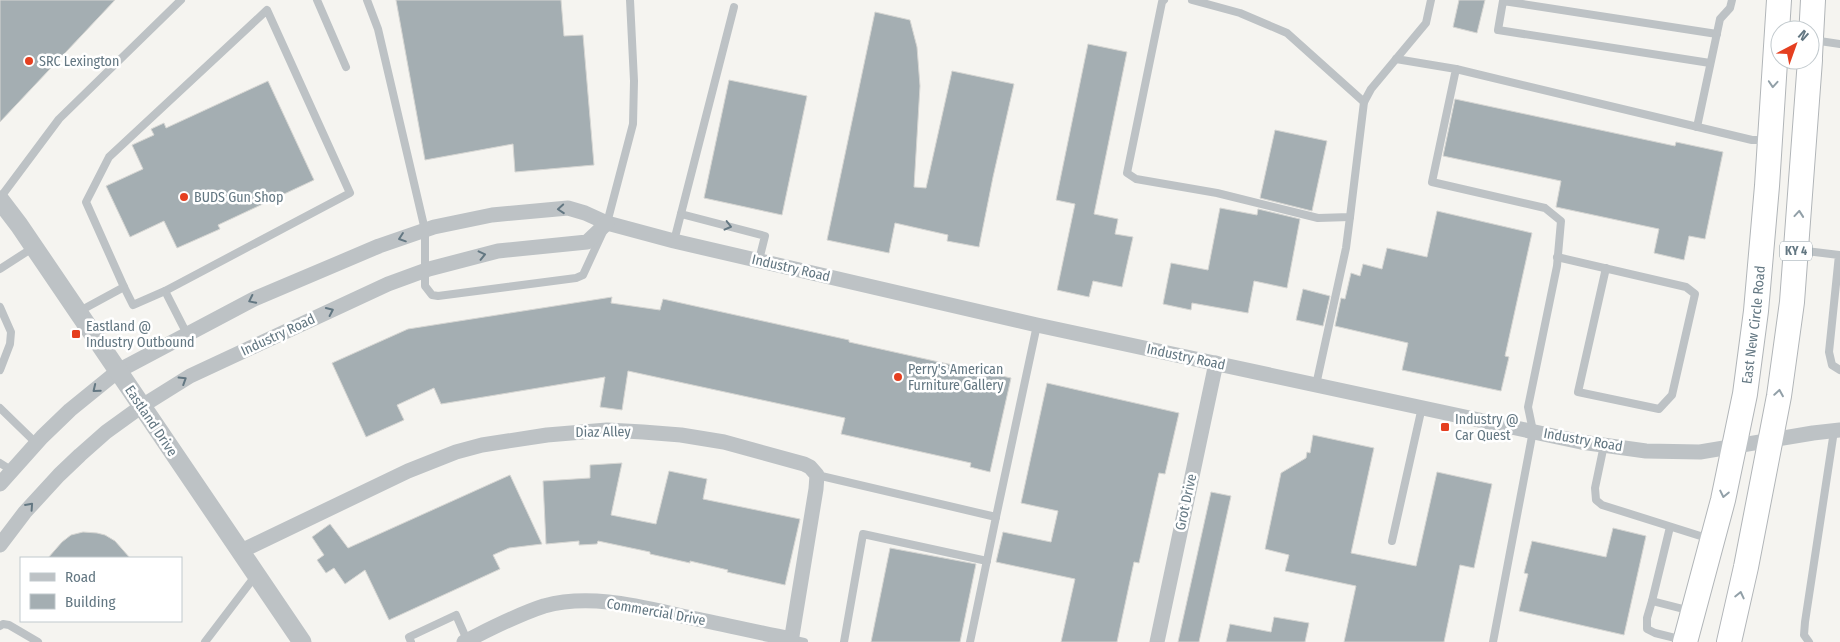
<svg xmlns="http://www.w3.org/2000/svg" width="1840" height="642" font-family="'Fira Sans Condensed',sans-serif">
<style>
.building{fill:#a4aeb2;stroke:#d6d6d3}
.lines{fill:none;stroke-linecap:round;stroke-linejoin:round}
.trunk-casing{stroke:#b1b5b8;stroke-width:26}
.service{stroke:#bdc2c5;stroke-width:8}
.minor{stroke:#bdc2c5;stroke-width:15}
.tertiary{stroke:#bdc2c5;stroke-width:19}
.trunk{stroke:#fff;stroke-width:24}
.oneway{stroke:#92a0a8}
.oneway2{stroke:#637782}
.poi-dot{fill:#e53f20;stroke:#fff;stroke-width:2}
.labels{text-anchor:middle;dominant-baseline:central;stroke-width:5;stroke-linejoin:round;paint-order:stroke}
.shield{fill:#fff;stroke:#92a0a8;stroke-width:1}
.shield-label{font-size:12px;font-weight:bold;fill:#637782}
.poi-label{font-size:14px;fill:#637782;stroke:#fff;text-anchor:start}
.street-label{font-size:14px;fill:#637782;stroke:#fff}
</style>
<rect width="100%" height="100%" fill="#f5f4f0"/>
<g class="building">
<path d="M0,0H115L0,122Z"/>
<path d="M396,0H561L564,36L583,35L594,165L515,172L513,144L425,160Z"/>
<path d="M1459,0H1485L1477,33L1453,27Z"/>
<path d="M875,12L910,20L917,47L920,86L914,187L926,188L952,71L1014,84L993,177L979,247L947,241L948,235L895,223L889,253L827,240Z"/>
<path d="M1088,44L1127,52L1094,214L1118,219L1115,234L1133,237L1122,287L1093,281L1089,297L1057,290L1075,204L1056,200Z"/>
<path d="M729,80L807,96L782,215L704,198Z"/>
<path d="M268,81L314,180L218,225L220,229L177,248L164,221L130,237L106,186L143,169L132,145L154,135L151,129L164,123L166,128Z"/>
<path d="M1455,99L1675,146L1676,142L1723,152L1705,239L1689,236L1684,260L1654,253L1659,229L1556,207L1561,181L1443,156Z"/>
<path d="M1275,130L1327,141L1312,211L1260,198Z"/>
<path d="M1220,208L1257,215L1258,209L1300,219L1287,288L1254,281L1248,313L1192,303L1191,310L1163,304L1171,263L1208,270Z"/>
<path d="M1437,211L1532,233L1505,356L1509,357L1501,391L1402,370L1408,343L1335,326L1341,298L1345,299L1351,273L1360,276L1363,264L1382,269L1387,248L1427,257Z"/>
<path d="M1303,289L1330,296L1323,326L1296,320Z"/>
<path d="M612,297L611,303L660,310L663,299L849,340V342L1011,378L990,472L970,467L971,463L841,434L845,418L628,371L622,410L600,407L605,377L441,404L434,388L397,405L404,420L366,437L332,363L408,329Z"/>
<path d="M1047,383L1179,413L1165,474L1159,473L1139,563L1134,562L1117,642H1061L1075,579L996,562L1003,532L1051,542L1058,511L1021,503Z"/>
<path d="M1313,435L1374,448L1351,553L1416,566L1437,472L1492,484L1474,568L1460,565L1444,642H1344L1356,586L1285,571L1289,555L1265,549L1281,473L1306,458L1307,452L1310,453Z"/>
<path d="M622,463L611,515L656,524L669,471L707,479L703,499L800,519L785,585L727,572L728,570L690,561V563L650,554V552L598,541L597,544L579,545V541L546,544L543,481L590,478V465Z"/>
<path d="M510,475L542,544L509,548L493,555L500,569L389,620L365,570L345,584L334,568L326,573L317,560L324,555L312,537L330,524L348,548Z"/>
<path d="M1211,492L1231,496L1199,642H1178Z"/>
<path d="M1613,528L1646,536L1624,635L1519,611L1528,574L1524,573L1532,541L1606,557Z"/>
<path d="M83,532L97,533L105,535L115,541L130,558H48L62,542L71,535Z"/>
<path d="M890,548L976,564L960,642H871Z"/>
<path d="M1274,617L1309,623L1305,642H1226L1230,624L1271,632Z"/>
</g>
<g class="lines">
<defs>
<g id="trunk">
<path d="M1810,56L1813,0"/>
<path id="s1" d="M1685,642L1723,500L1745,394L1756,311L1767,186L1779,0"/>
<path d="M1729,642L1746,567L1779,396L1792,302L1810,60"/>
</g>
</defs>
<use href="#trunk" class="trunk-casing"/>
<g class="service">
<path d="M317,0L346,67"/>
<path d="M367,0L378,29L425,230V286L432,295L438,296L576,278L583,275L607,223L633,124L634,81L630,0"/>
<path d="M1164,0L1162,2L1127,173L1136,179L1217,193L1318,218L1350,217L1364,102L1371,89L1426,23L1431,0"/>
<path d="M1192,0L1240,13L1287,33L1364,102"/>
<path d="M1813,40L1840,44"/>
<path d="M1396,59L1456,69L1432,182L1545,208L1561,221L1557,266L1528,407L1533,431L1493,642"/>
<path d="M1710,63L1498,30L1503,1L1717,34"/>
<path d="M1456,69L1752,140H1766"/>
<path d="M1697,127L1720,19L1730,8L1732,0"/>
<path d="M0,198L59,119L181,0"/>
<path d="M681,214L765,236L759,260"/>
<path d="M674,241L734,7"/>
<path d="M1798,250L1839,255L1829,352L1832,365L1840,370"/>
<path d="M1557,257L1686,287L1695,294L1672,395L1659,409L1578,392L1606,268"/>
<path d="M0,269L34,247"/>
<path d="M124,287L86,202L109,157L267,10L350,193L165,291"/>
<path d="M0,307L11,332L10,344L0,370"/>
<path d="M78,312L124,287L133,305L165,291L187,334"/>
<path d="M1316,385L1346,248L1350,217"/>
<path d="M0,408L36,443"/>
<path d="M1604,445L1595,488L1596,500L1602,505L1710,539"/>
<path d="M0,463L11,470"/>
<path d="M817,475L996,517L1037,325"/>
<path d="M1670,527L1652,601L1691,611"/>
<path d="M1392,541L1422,407"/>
<path d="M1652,601L1647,618V629L1655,633L1683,640"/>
<path d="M0,626L3,624L9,625L38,642"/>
<path d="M791,639L804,642"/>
<path d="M205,642L256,575"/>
<path d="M411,642L409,637L456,615L467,640"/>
<path d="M844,642L863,534L987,561"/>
<path d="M970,642L996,517"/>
<path d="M1809,642L1804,635L1805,622L1834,431"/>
</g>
<g class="minor">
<path d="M0,484L42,437L70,410L118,371L254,299L379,246L434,227L492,215L568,208L585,213L607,223L674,241L1037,325L1581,442L1646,451L1700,452L1813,433L1840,430"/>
<path d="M0,545L25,512L59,475L80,455L106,432L142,406L190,376L388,284L429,269L498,251L587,242L607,223"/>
<path d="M239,552L408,471L456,452L482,445L547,435L607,430L643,432L681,435L724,442L804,464L810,467L817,475L816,489L791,642"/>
<path d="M464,642C490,629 516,615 544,606C591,593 641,607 687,617C722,624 756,632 791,639"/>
<path d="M1157,642L1216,363"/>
</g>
<path class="tertiary" d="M0,200L19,225L302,642"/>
<use href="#trunk" class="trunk"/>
</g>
<defs><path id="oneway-chevron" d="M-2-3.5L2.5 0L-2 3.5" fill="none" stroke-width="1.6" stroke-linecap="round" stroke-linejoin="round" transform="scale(1.25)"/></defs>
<g class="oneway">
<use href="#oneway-chevron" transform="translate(1773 84) rotate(94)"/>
<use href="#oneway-chevron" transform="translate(1799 214) rotate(-85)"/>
<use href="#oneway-chevron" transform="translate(1779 393) rotate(-81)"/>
<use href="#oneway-chevron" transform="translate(1724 494) rotate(102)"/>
<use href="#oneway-chevron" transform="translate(1740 595) rotate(-77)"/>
</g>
<g class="oneway2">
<use href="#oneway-chevron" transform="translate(561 209) rotate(176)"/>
<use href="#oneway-chevron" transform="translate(728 226) rotate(14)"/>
<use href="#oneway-chevron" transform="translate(402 238) rotate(161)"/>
<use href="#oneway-chevron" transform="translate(482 255) rotate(-13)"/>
<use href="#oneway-chevron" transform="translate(252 300) rotate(154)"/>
<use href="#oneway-chevron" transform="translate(330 311) rotate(-25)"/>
<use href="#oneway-chevron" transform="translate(183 380) rotate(-32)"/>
<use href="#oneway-chevron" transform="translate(96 389) rotate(141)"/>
<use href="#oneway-chevron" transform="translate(30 506) rotate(-48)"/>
</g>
<g class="poi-dot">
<circle cx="29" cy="61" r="5"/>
<circle cx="184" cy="197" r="5"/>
<rect x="71" y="329" width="10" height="10" rx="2.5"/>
<circle cx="898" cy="377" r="5"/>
<rect x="1440" y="422" width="10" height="10" rx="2.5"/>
</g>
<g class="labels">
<rect class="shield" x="1780" y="241.5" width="32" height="19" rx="4"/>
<g class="shield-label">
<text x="1796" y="251">KY 4</text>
</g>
<g class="poi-label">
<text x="39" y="61">SRC Lexington</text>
<text x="194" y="197">BUDS Gun Shop</text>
<text x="86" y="326">Eastland @<tspan x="86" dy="16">Industry Outbound</tspan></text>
<text x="908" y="369">Perry's American<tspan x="908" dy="16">Furniture Gallery</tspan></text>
<text x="1455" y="419">Industry @<tspan x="1455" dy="16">Car Quest</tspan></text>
</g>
<g class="street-label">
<text transform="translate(791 268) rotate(13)">Industry Road</text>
<text stroke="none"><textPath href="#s1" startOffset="325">East New Circle Road</textPath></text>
<text transform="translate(278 335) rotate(-25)">Industry Road</text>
<text transform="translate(1186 357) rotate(12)">Industry Road</text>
<text transform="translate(151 421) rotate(56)">Eastland Drive</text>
<text transform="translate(603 432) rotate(-1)">Diaz Alley</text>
<text transform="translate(1583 440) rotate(10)">Industry Road</text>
<text transform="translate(1186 502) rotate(-78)">Grot Drive</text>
<text transform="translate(656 612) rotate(10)">Commercial Drive</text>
</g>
</g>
<rect x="20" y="557" width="162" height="65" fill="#ffffff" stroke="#c1c9cd"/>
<rect x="30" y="573" width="25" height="8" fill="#bdc2c5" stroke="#c1c9cd"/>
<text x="65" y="582" font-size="15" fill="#637782">Road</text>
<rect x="30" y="594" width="25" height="15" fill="#a4aeb2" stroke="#c1c9cd"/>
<text x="65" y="607" font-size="15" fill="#637782">Building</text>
<g transform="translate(1795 45) rotate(41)"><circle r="24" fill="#ffffff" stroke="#c1c9cd"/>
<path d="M0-4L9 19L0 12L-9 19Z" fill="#e53f20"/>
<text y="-8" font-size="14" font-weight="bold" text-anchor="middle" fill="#637782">N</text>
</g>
</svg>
